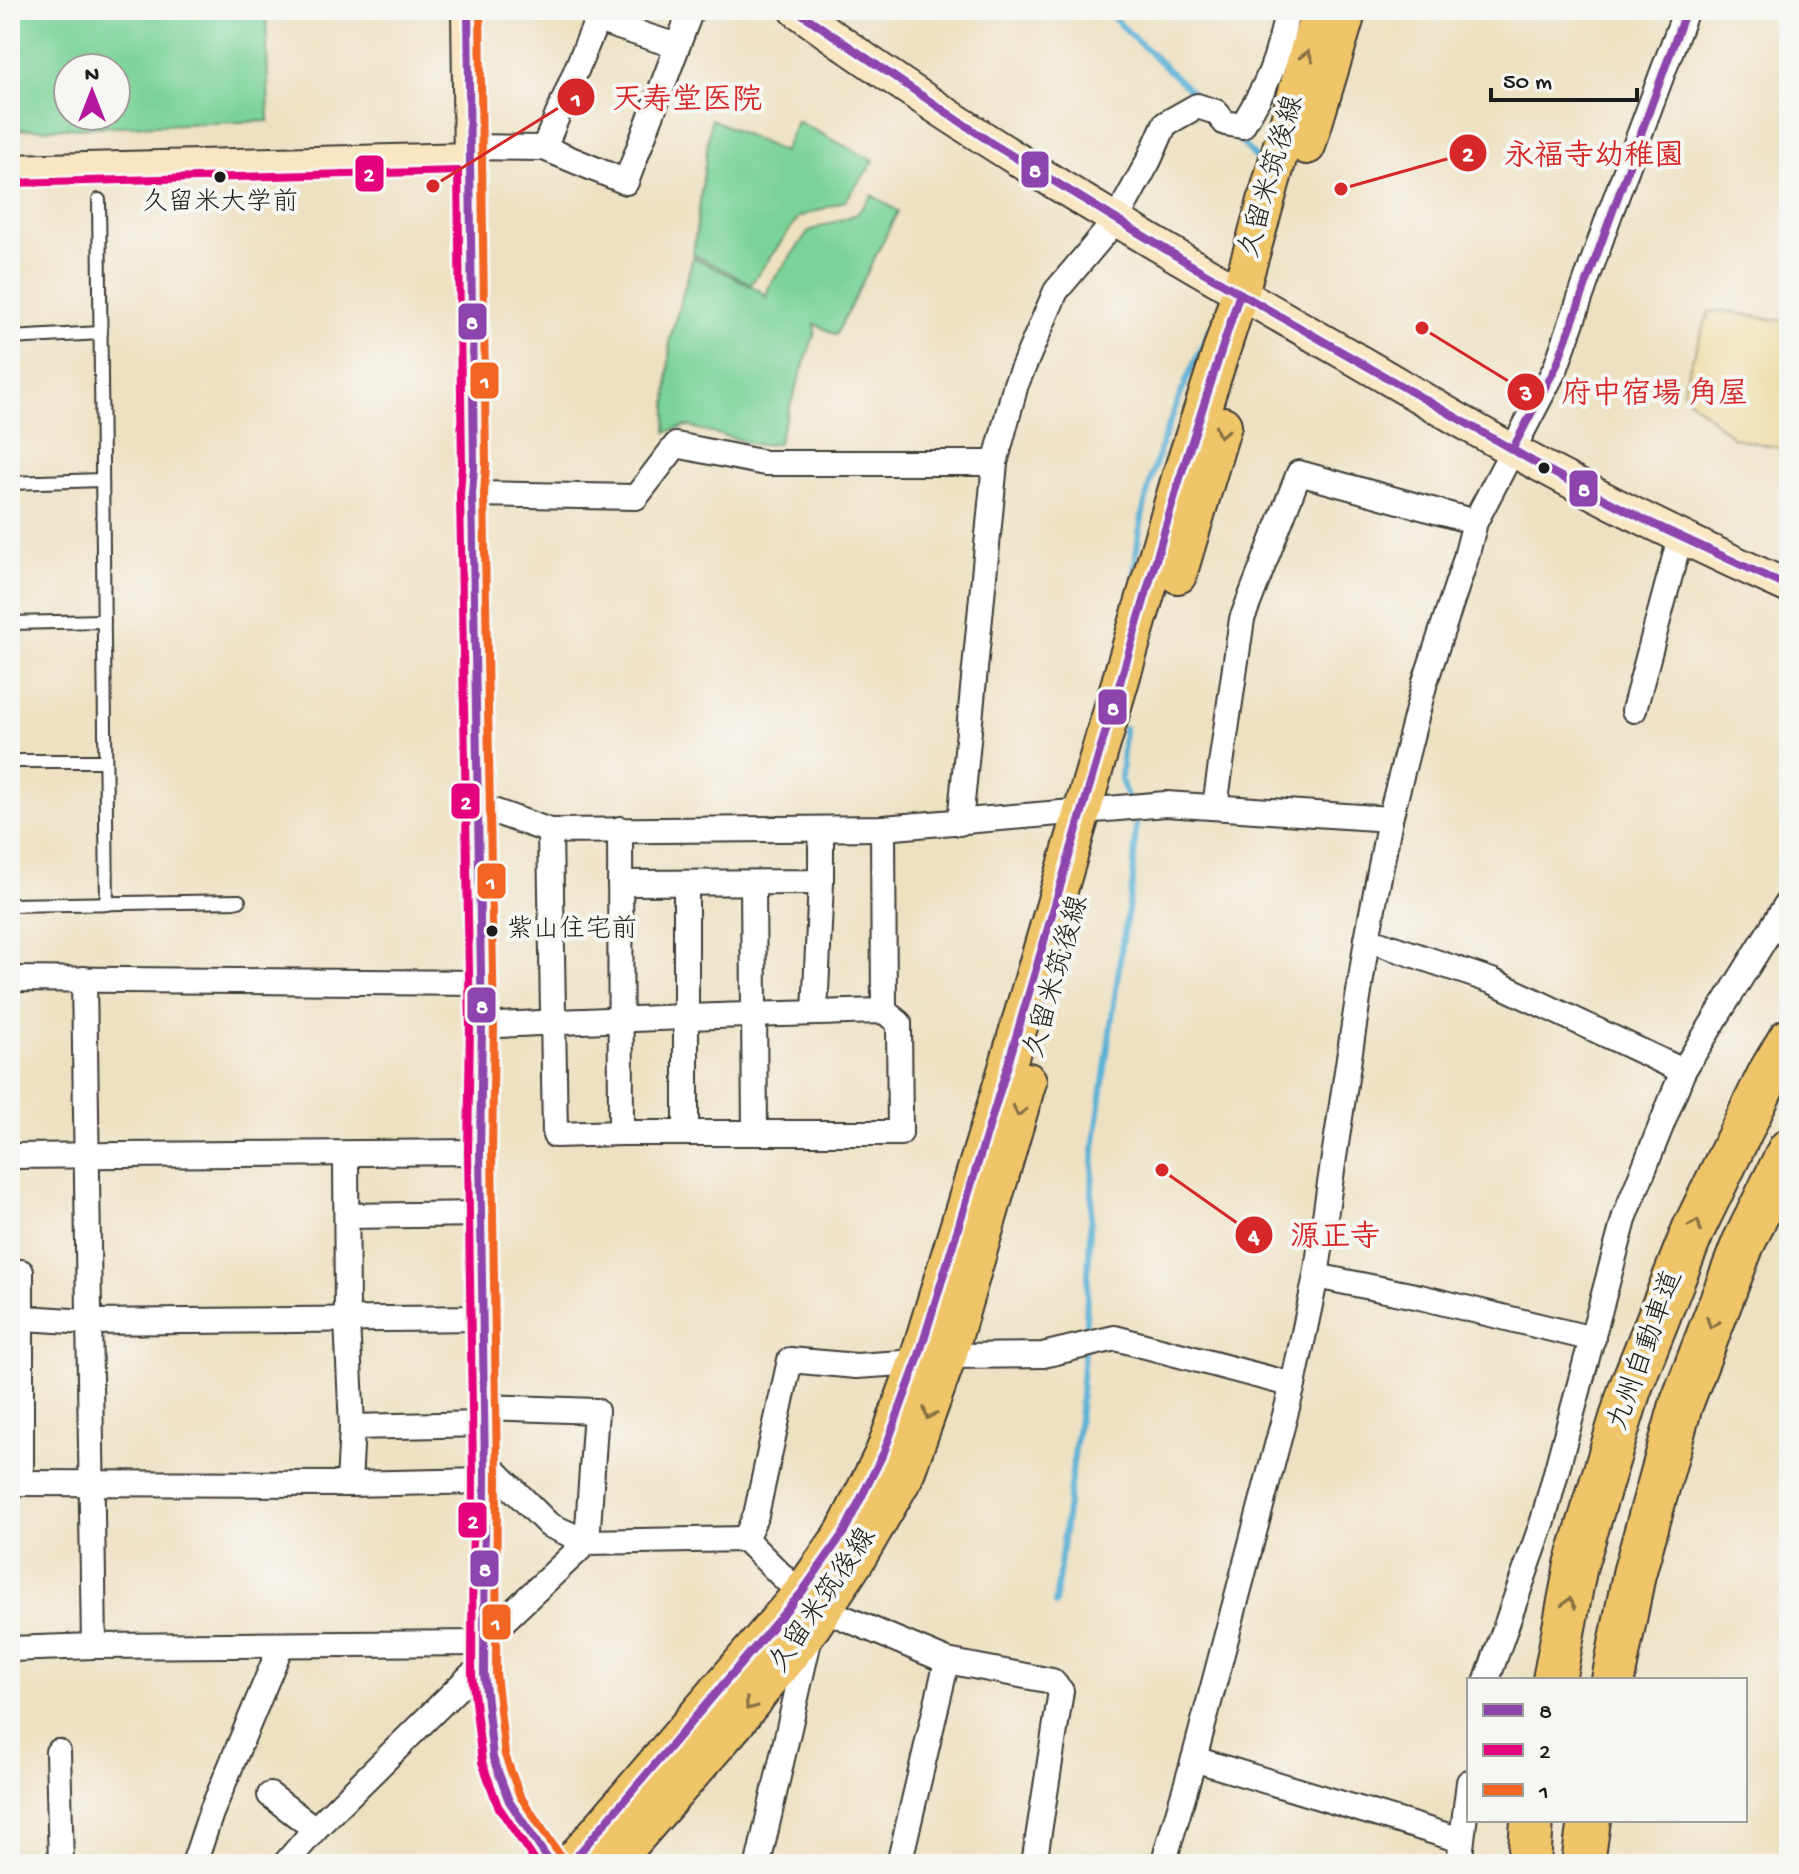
<svg xmlns="http://www.w3.org/2000/svg" width="1799" height="1874" font-family="'Gochi Hand','Klee One',sans-serif">
<style>
.green{fill:#7ad398;stroke:#4b785a;stroke-width:2;fill-rule:evenodd}
.sand{fill:#eeda9e;stroke:#857b5d;stroke-width:2}
.lines{fill:none;stroke-linecap:round;stroke-linejoin:round}
.stream{stroke:#59b0d5;stroke-width:6}
.service-casing{stroke:#3c3a35;stroke-width:16}
.minor-casing{stroke:#3c3a35;stroke-width:28}
.secondary-casing{stroke:#3c3a35;stroke-width:36}
.primary-casing{stroke:#3c3a35;stroke-width:40}
.motorway-casing{stroke:#3c3a35;stroke-width:46}
.service{stroke:#fff;stroke-width:12}
.minor{stroke:#fff;stroke-width:24}
.secondary{stroke:#f9e7c3;stroke-width:32}
.primary{stroke:#f0c469;stroke-width:36}
.motorway{stroke:#f0c469;stroke-width:42}
.bus-1-casing{stroke:#f6f6f2;stroke-width:14}
.bus-2-casing{stroke:#f6f6f2;stroke-width:14}
.bus-3-casing{stroke:#f6f6f2;stroke-width:14}
.bus-1{stroke:#8e44ad;stroke-width:8}
.bus-2{stroke:#e5007d;stroke-width:8}
.bus-3{stroke:#f26522;stroke-width:8}
.oneway{stroke:#867042}
.bus-dot{fill:#1c1c1c;stroke:#f6f6f2;stroke-width:3}
.labels{text-anchor:middle;dominant-baseline:central;stroke-width:8;stroke-linejoin:round;paint-order:stroke}
.bus-label{font-size:26px;fill:#1c1c1c;stroke:#f6f6f2}
.street-label{font-size:28px;fill:#1c1c1c;stroke:#f6f6f2}
.leader{fill:none;stroke:#d62828;stroke-width:3}
.callout-dot{fill:#d62828;stroke:#f6f6f2;stroke-width:3}
.mark-label{font-size:24px;text-anchor:middle;font-weight:bold;fill:#fff}
.callout-label{font-size:30px;text-anchor:middle;font-weight:bold;fill:#d62828;stroke:#f6f6f2;stroke-width:8;stroke-linejoin:round;paint-order:stroke}
.line-badge{stroke:#f6f6f2;stroke-width:3}
.badge-label{font-size:22px;text-anchor:middle;font-weight:bold;fill:#fff}
</style>
<rect width="100%" height="100%" fill="#f6f6f2"/>
<filter id="ink" filterUnits="userSpaceOnUse"><feTurbulence type="fractalNoise" baseFrequency=".0125" numOctaves="2"/><feDisplacementMap in="SourceGraphic" scale="16" xChannelSelector="R" yChannelSelector="G"/><feConvolveMatrix kernelMatrix="1 2 1 2 8 2 1 2 1" color-interpolation-filters="sRGB"/></filter>
<filter id="wash" filterUnits="userSpaceOnUse"><feTurbulence type="fractalNoise" baseFrequency=".006" numOctaves="4" result="noise"/><feDisplacementMap in="SourceGraphic" scale="32" xChannelSelector="R" yChannelSelector="G"/><feGaussianBlur stdDeviation="1.8" result="paint"/><feColorMatrix in="noise" values="0 0 0 0 0 0 0 0 0 0 0 0 0 0 0 0 0 1.4 0 .05"/><feComposite in="paint" operator="in"/></filter>
<g filter="url(#wash)">
<rect width="100%" height="100%" fill="#eee1c2"/>
<g class="green">
<path d="M10,10H266L269,121L10,130ZM116,68V116H68V68Z"/>
<path d="M711,119L783,152L797,121L874,161L845,201L799,217L751,284L693,254Z"/>
<path d="M872,195L898,211L836,335L815,324V332L777,444L758,445L687,426L666,432L670,339L693,257L759,290L766,297L769,286L809,231L857,214Z"/>
</g>
<path class="sand" d="M1724,311L1789,322V450L1734,438L1684,395V383L1709,312Z"/>
<g class="lines">
<g class="stream">
<path d="M1105,10L1200,100"/>
<path d="M1233,134L1264,166"/>
<path d="M1134,577C1140,488 1172,408 1210,329"/>
<path d="M1124,728L1121,780L1129,803"/>
<path d="M1085,1339L1094,1148L1122,945L1133,881L1136,823L1132,814"/>
<path d="M1055,1604L1080,1409L1084,1350"/>
</g>
</g>
</g>
<g filter="url(#ink)">
<g class="lines">
<defs>
<g id="service">
<path d="M99,200L107,904"/>
<path d="M10,338L101,333"/>
<path d="M10,483L102,480"/>
<path d="M10,623L104,621"/>
<path d="M10,761H105"/>
<path d="M10,905L239,901"/>
</g>
<g id="minor">
<path d="M677,46L597,20L544,148L626,182L691,10"/>
<path d="M469,147L544,148"/>
<path d="M472,494L636,497L676,445L765,463H995"/>
<path d="M1634,710L1680,538"/>
<path d="M479,806L550,831L883,828L1166,804L1390,819"/>
<path d="M1215,806L1242,619L1299,473L1475,522"/>
<path d="M960,823L995,463L1016,384L1056,291L1116,220L1149,160L1165,124L1197,106L1216,112L1225,123L1242,126C1268,84 1279,59 1287,10"/>
<path d="M883,828L884,1011"/>
<path d="M620,829L621,1133"/>
<path d="M620,883L821,882V829"/>
<path d="M686,883V1133"/>
<path d="M753,883L755,1133"/>
<path d="M1367,939L1492,981L1683,1071"/>
<path d="M10,979L482,983"/>
<path d="M84,979L94,1646L484,1643"/>
<path d="M815,1013L821,882"/>
<path d="M482,1026C616,1018 750,1015 884,1011L899,1023L900,1133H621L555,1135L550,831"/>
<path d="M346,1155L347,1320L352,1427L349,1484"/>
<path d="M10,1156L480,1152"/>
<path d="M347,1216L481,1214"/>
<path d="M1316,1276L1420,1297L1593,1339"/>
<path d="M10,1317L87,1322L484,1318"/>
<path d="M484,1407L596,1411L587,1542L745,1539L785,1579L802,1592"/>
<path d="M352,1427L484,1424"/>
<path d="M21,1482V1272"/>
<path d="M10,1483L349,1484L485,1481"/>
<path d="M745,1539L756,1515L790,1360L856,1366L917,1362L948,1356L1043,1355L1115,1338L1293,1385"/>
<path d="M823,1609L947,1661L1052,1681L1061,1691L1034,1864"/>
<path d="M484,1627H497L587,1542L549,1525L497,1473L485,1472"/>
<path d="M10,1649L94,1646"/>
<path d="M1487,1680L1543,1521L1625,1216L1683,1071L1789,900"/>
<path d="M58,1752L61,1864"/>
<path d="M1194,1759L1461,1840"/>
<path d="M270,1795L315,1829"/>
<path d="M194,1864L211,1813L278,1653V1645"/>
<path d="M285,1864L315,1829L470,1676L484,1674"/>
<path d="M758,1864L810,1636"/>
<path d="M899,1864L947,1661"/>
<path d="M1163,1864L1194,1759L1293,1385L1316,1276L1367,939L1390,819L1425,682L1465,561L1475,522L1556,367L1609,216L1686,10"/>
<path d="M1459,1864L1469,1782"/>
</g>
<g id="secondary">
<path d="M468,10L474,466L472,494L482,1026L480,1152L485,1472L484,1674L493,1758L509,1801L551,1864"/>
<path d="M796,10C967,135 1150,242 1334,347C1394,381 1452,417 1512,450C1603,500 1695,545 1789,587"/>
<path d="M10,171L470,159"/>
</g>
<g id="primary">
<path d="M1307,146L1348,10"/>
<path d="M1178,575L1223,425"/>
<path d="M570,1864L802,1592L844,1532L884,1452L917,1362L1006,1071L1180,478L1240,293L1320,10"/>
<path d="M613,1864L735,1724L813,1625L858,1557L905,1476L948,1356L1028,1081"/>
</g>
<g id="motorway">
<path d="M1554,1680L1576,1565L1630,1389L1694,1228L1770,1072L1789,1040"/>
<path d="M1613,1680L1634,1574L1681,1405L1743,1244L1789,1150"/>
<path d="M1529,1864L1532,1820"/>
<path d="M1583,1864L1589,1820"/>
</g>
</defs>
<use href="#service" class="service-casing"/>
<use href="#minor" class="minor-casing"/>
<use href="#secondary" class="secondary-casing"/>
<use href="#primary" class="primary-casing"/>
<use href="#motorway" class="motorway-casing"/>
<use href="#service" class="service"/>
<use href="#minor" class="minor"/>
<use href="#secondary" class="secondary"/>
<use href="#primary" class="primary"/>
<use href="#motorway" class="motorway"/>
<defs>
<g id="bus-1">
<path d="M468,10L474,466L472,494L482,1026L480,1152L485,1472L484,1674L493,1758L509,1801L551,1864"/>
<path d="M796,10L993,144L1196,268L1546,469L1649,522L1789,587"/>
<path d="M1512,450L1556,367L1686,10"/>
<path d="M570,1864L802,1592L844,1532L884,1452L917,1362L1006,1071L1180,478L1240,293"/>
</g>
<path id="bus-2" d="M10,183L458,171L462,466L460,494L470,1026L468,1152L473,1472L472,1675L482,1762L498,1806L537,1864"/>
<path id="bus-3" d="M480,10L486,466L484,494L494,1026L492,1152L497,1472L496,1673L505,1755L520,1796L561,1857"/>
</defs>
<use href="#bus-1" class="bus-1-casing"/>
<use href="#bus-2" class="bus-2-casing"/>
<use href="#bus-3" class="bus-3-casing"/>
<use href="#bus-1" class="bus-1"/>
<use href="#bus-2" class="bus-2"/>
<use href="#bus-3" class="bus-3"/>
</g>
<defs><path id="oneway-chevron" d="M-2-3.5L2.5 0L-2 3.5" fill="none" stroke-width="1.6" stroke-linecap="round" stroke-linejoin="round" transform="scale(2)"/></defs>
<g class="oneway">
<use href="#oneway-chevron" transform="translate(1307 56) rotate(-74)"/>
<use href="#oneway-chevron" transform="translate(1221 432) rotate(107)"/>
<use href="#oneway-chevron" transform="translate(1019 1111) rotate(106)"/>
<use href="#oneway-chevron" transform="translate(1696 1225) rotate(-66)"/>
<use href="#oneway-chevron" transform="translate(1712 1323) rotate(111)"/>
<use href="#oneway-chevron" transform="translate(929 1414) rotate(111)"/>
<use href="#oneway-chevron" transform="translate(1569 1603) rotate(-79)"/>
<use href="#oneway-chevron" transform="translate(750 1705) rotate(128)"/>
</g>
</g>
<g class="bus-dot">
<circle cx="220" cy="177" r="7"/>
<circle cx="1544" cy="468" r="7"/>
<circle cx="492" cy="931" r="7"/>
</g>
<g class="labels">
<g class="bus-label">
<text x="220" y="204">久留米大学前</text>
<text x="507" y="931" text-anchor="start">紫山住宅前</text>
</g>
<g class="street-label">
<text transform="translate(1273 177) rotate(-74)">久留米筑後線</text>
<text transform="translate(1058 977) rotate(-74)">久留米筑後線</text>
<text transform="translate(1647 1351) rotate(-70)">九州自動車道</text>
<text transform="translate(824 1601) rotate(-56)">久留米筑後線</text>
</g>
</g>
<path class="leader" d="M433 186L576 97M1341 189L1468 153M1422 328L1526 392M1162 1170L1254 1235"/>
<g class="callout-dot">
<circle cx="433" cy="186" r="8"/>
<circle cx="1341" cy="189" r="8"/>
<circle cx="1422" cy="328" r="8"/>
<circle cx="1162" cy="1170" r="8"/>
<circle cx="576" cy="97" r="20"/>
<circle cx="1468" cy="153" r="20"/>
<circle cx="1526" cy="392" r="20"/>
<circle cx="1254" cy="1235" r="20"/>
</g>
<g class="mark-label">
<text x="576" y="106">1</text>
<text x="1468" y="161">2</text>
<text x="1526" y="400">3</text>
<text x="1254" y="1243">4</text>
</g>
<g class="callout-label">
<text x="687" y="108">天寿堂医院</text>
<text x="1594" y="164">永福寺幼稚園</text>
<text x="1655" y="402">府中宿場 角屋</text>
<text x="1335" y="1245">源正寺</text>
</g>
<g class="line-badge">
<rect x="1020" y="150" width="30" height="39" rx="8" fill="#8e44ad"/>
<rect x="354" y="154" width="31" height="39" rx="8" fill="#e5007d"/>
<rect x="457" y="302" width="31" height="39" rx="8" fill="#8e44ad"/>
<rect x="469" y="361" width="31" height="39" rx="8" fill="#f26522"/>
<rect x="1568" y="469" width="31" height="39" rx="8" fill="#8e44ad"/>
<rect x="1097" y="688" width="31" height="38" rx="8" fill="#8e44ad"/>
<rect x="450" y="782" width="31" height="38" rx="8" fill="#e5007d"/>
<rect x="476" y="862" width="31" height="38" rx="8" fill="#f26522"/>
<rect x="466" y="986" width="31" height="38" rx="8" fill="#8e44ad"/>
<rect x="457" y="1501" width="31" height="38" rx="8" fill="#e5007d"/>
<rect x="469" y="1549" width="31" height="39" rx="8" fill="#8e44ad"/>
<rect x="481" y="1603" width="31" height="38" rx="8" fill="#f26522"/>
</g>
<g class="badge-label">
<text x="1035" y="177">8</text>
<text x="369" y="181">2</text>
<text x="472" y="329">8</text>
<text x="485" y="388">1</text>
<text x="1584" y="496">8</text>
<text x="1113" y="715">8</text>
<text x="466" y="809">2</text>
<text x="491" y="889">1</text>
<text x="482" y="1013">8</text>
<text x="473" y="1528">2</text>
<text x="485" y="1576">8</text>
<text x="496" y="1630">1</text>
</g>
<rect width="1799" height="1874" fill="none" stroke="#f6f6f2" stroke-width="40"/>
<rect x="1467" y="1678" width="280" height="144" fill="#f6f6f2" stroke="#9f9f9c" stroke-width="2"/>
<rect x="1483" y="1704" width="40" height="12" fill="#8e44ad" stroke="#9f9f9c" stroke-width="2"/>
<text x="1539" y="1718" font-size="24" fill="#1c1c1c">8</text>
<rect x="1483" y="1744" width="40" height="12" fill="#e5007d" stroke="#9f9f9c" stroke-width="2"/>
<text x="1539" y="1758" font-size="24" fill="#1c1c1c">2</text>
<rect x="1483" y="1784" width="40" height="12" fill="#f26522" stroke="#9f9f9c" stroke-width="2"/>
<text x="1539" y="1798" font-size="24" fill="#1c1c1c">1</text>
<g transform="translate(92 92)"><circle r="38" fill="#f6f6f2" stroke="#9f9f9c" stroke-width="2"/>
<path d="M0-6L14 30L0 20L-14 30Z" fill="#b5179e"/>
<text y="-12" font-size="22" font-weight="bold" text-anchor="middle" fill="#1c1c1c">N</text>
</g>
<path d="M1491 88v12h146v-12" fill="none" stroke="#1c1c1c" stroke-width="4"/>
<text x="1503" y="88" font-size="24" fill="#1c1c1c" stroke="#f6f6f2" stroke-width="6" paint-order="stroke">50 m</text>
</svg>
